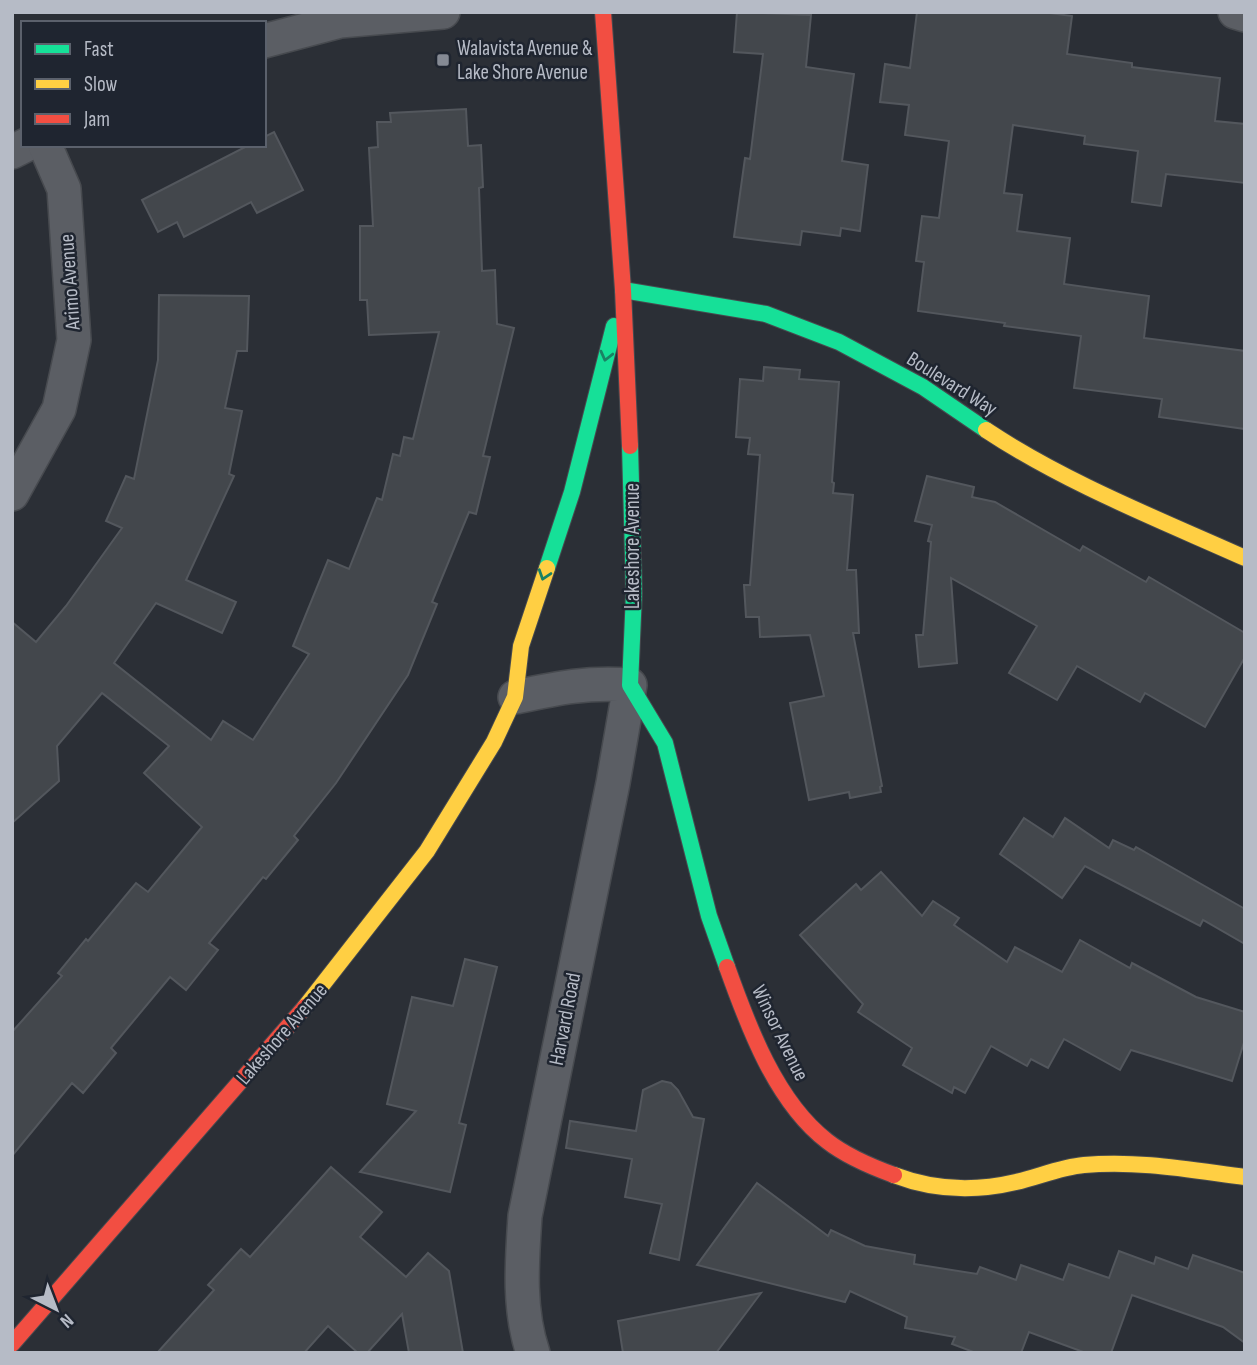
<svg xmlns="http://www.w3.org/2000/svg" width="1257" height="1365" font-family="'Sofia Sans Condensed',sans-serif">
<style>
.building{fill:#43474c;stroke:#53575d;stroke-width:2}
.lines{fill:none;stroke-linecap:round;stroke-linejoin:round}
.street-casing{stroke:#474a4f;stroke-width:36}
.fast-casing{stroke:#474a4f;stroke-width:18}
.slow-casing{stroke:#474a4f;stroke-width:18}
.jam-casing{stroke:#474a4f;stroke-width:18}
.street{stroke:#5b5e64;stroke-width:33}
.fast{stroke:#16e098;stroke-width:16}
.slow{stroke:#ffcf43;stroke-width:16}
.jam{stroke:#f24e42;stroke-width:16}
.oneway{stroke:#1a8264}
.poi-dot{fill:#858a94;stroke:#1f2530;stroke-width:2.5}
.labels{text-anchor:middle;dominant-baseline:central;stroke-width:5;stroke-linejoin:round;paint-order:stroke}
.poi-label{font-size:21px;fill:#b6bbc6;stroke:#1f2530;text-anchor:start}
.street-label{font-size:21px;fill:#b6bbc6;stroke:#1f2530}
</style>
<rect width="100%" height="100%" fill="#2b2f36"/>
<g class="building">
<path d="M737,12L811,15L806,67L854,74L842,161L868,165L860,231L841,228L840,236L802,231L800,245L734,237L745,158L750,159L763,54L734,52Z"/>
<path d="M917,12H1042L1072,16L1067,54L1132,63V67L1220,78L1215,121L1245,124V183L1166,174L1161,206L1132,202L1138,151L1084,144L1085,136L1013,125L1004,193L1022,195L1017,231L1070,238L1064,284L1149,296L1144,338L1245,351V429L1159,417L1162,399L1074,388L1081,336L1004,326L1005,323L918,311L924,262L916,261L922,216L939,218L949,141L905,135L909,105L880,102L885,64L910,68Z"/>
<path d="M466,109L468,146L481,145L483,187L479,188L482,271L495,270L497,324L514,328L483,456L490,457L476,514L469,512L432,602L437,604L408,675L336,783L294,836L298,840L266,879L263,877L209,943L218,950L186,990L170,977L111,1048L116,1053L83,1093L72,1083L12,1156V1032L62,976L58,973L86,939L88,941L136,883L148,892L202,827L144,773L169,746L102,693L57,746L59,781L12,823V622L36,642L66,606L122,528L106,521L126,476L134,479L158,360L159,295L249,296L247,351H237L225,408L242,411L229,474L234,476L186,580L236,602L222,633L156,603L114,663L211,740L223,721L253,740L309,654L293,646L328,560L349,569L377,498L382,500L393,454L400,456L404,437L413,439L439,332L369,335L367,300H360V226H373L369,148L378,147L377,122H391L390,113Z"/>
<path d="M274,132L303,190L257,213L251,202L184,237L177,222L158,232L142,200L249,145H264V137Z"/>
<path d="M764,367L800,370L799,379L839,382L832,482L834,483L833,493L853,495L847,570H856L859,633H853L882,786L880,787L881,792L850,798L849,792L809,800L790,703L824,696L810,635L760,637L759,617H746L744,585H750L760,455L748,454L750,438L736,437L740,379L763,381Z"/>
<path d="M927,476L974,487L972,497L995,502L1080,551L1083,546L1146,582L1149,577L1245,633V657L1205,727L1145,693L1140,702L1077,666L1057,700L1009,673L1037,626L951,578L957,663L919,667L916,635H923L931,542L928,541L932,525L915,521Z"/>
<path d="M1024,818L1053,837L1065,818L1109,848L1113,840L1134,850L1136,847L1245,909V944L1203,920L1200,926L1085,866L1062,898L1000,854Z"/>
<path d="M881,872L922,916L933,901L959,918L954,925L1007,962L1015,947L1062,972L1080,940L1130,968L1132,963L1196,997L1245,1012V1039L1232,1081L1131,1050L1120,1070L1064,1039L1048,1068L1031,1059L1027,1066L991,1046L965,1093L954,1087L952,1093L903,1065L912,1048L858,1012L863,1004L800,935L856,884L861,890Z"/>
<path d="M465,959L497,967L459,1123L466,1125L450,1192L360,1172L416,1111L387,1104L412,997L453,1006Z"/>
<path d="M662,1081L671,1083L678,1090L693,1117L704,1119L679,1260L650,1253L662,1204L625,1197L632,1159L566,1148L570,1121L636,1131L643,1090Z"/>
<path d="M331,1167L382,1212L360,1237L406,1277L428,1253L449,1271L463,1353H409L402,1314L367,1353H358L328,1326L304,1353H157L214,1290L208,1285L241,1249L250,1257Z"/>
<path d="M757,1183L828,1236L831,1230L865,1246L915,1255L914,1264L977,1274L980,1267L1016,1280L1021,1265L1063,1280L1069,1264L1109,1278L1119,1251L1154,1264L1156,1257L1188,1269L1193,1255L1245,1273V1343L1223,1327L1132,1295L1111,1353H1086L1029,1332L1021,1353H976L952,1344L955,1337L905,1328L907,1317L850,1291L845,1302L697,1265Z"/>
<path d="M761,1293L716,1353H623L618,1321Z"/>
</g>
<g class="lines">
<defs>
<g id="street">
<path d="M1235,12L1245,15"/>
<path d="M264,41L340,21L443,12"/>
<path d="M12,152L26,145"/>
<path d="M12,494L59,409L74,340L64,189L45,145"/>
<path d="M515,697C558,688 585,682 630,685L613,783L525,1216C522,1261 518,1309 533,1353"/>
</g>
<g id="fast">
<path d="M623,290L766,314L839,342L923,387L986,430"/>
<path d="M630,446L634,593L630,685L665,743L709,916L727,967"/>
<path d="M547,568L572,492L614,326"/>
</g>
<g id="slow">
<path d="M986,430C1066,483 1158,519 1245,558"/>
<path d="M305,1007L427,851L494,742L515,697L521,646L547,568"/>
<path d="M894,1175C933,1190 974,1192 1016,1182C1038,1177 1061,1167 1084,1165C1138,1160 1191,1170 1245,1177"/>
</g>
<g id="jam">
<path d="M603,12L623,290L630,446"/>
<path d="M727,967C748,1026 776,1102 827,1141C846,1156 872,1167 894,1175"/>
<path d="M12,1344L305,1007"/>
</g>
</defs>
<use href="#street" class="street-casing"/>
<use href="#fast" class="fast-casing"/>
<use href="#slow" class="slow-casing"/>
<use href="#jam" class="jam-casing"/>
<use href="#street" class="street"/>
<use href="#fast" class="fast"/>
<use href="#slow" class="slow"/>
<use href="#jam" class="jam"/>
</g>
<defs><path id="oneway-chevron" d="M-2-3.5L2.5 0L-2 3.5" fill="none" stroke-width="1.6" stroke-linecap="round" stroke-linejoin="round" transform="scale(1.75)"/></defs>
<g class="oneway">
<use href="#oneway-chevron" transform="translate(606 356) rotate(104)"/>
<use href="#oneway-chevron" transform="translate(544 575) rotate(108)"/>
</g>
<rect class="poi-dot" x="436" y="53" width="14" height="14" rx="3.5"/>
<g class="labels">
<g class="poi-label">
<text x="457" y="48">Walavista Avenue &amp;<tspan x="457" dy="24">Lake Shore Avenue</tspan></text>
</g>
<g class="street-label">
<text transform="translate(70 282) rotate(-94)">Arimo Avenue</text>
<text transform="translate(952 384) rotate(32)">Boulevard Way</text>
<text transform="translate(632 546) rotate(-90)">Lakeshore Avenue</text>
<text transform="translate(565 1019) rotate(-79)">Harvard Road</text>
<text transform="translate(780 1033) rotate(64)">Winsor Avenue</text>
<text transform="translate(282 1034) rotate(-49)">Lakeshore Avenue</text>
</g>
</g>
<rect width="1257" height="1365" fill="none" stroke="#b6bbc6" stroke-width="28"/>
<rect x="21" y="21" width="245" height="126" fill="#1f2530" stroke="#5b616c" stroke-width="2"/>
<rect x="35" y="44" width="35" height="10" fill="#16e098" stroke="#5b616c" stroke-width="2"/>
<text x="84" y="56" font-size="21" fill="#b6bbc6">Fast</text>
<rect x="35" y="79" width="35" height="10" fill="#ffcf43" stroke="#5b616c" stroke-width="2"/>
<text x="84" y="91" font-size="21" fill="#b6bbc6">Slow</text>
<rect x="35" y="114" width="35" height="10" fill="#f24e42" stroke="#5b616c" stroke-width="2"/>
<text x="84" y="126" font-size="21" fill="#b6bbc6">Jam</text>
<g transform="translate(56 1309) rotate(138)" stroke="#1f2530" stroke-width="5" paint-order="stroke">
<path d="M0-5L12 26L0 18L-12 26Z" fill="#b6bbc6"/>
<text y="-10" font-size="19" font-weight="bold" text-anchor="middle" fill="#b6bbc6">N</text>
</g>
</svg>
